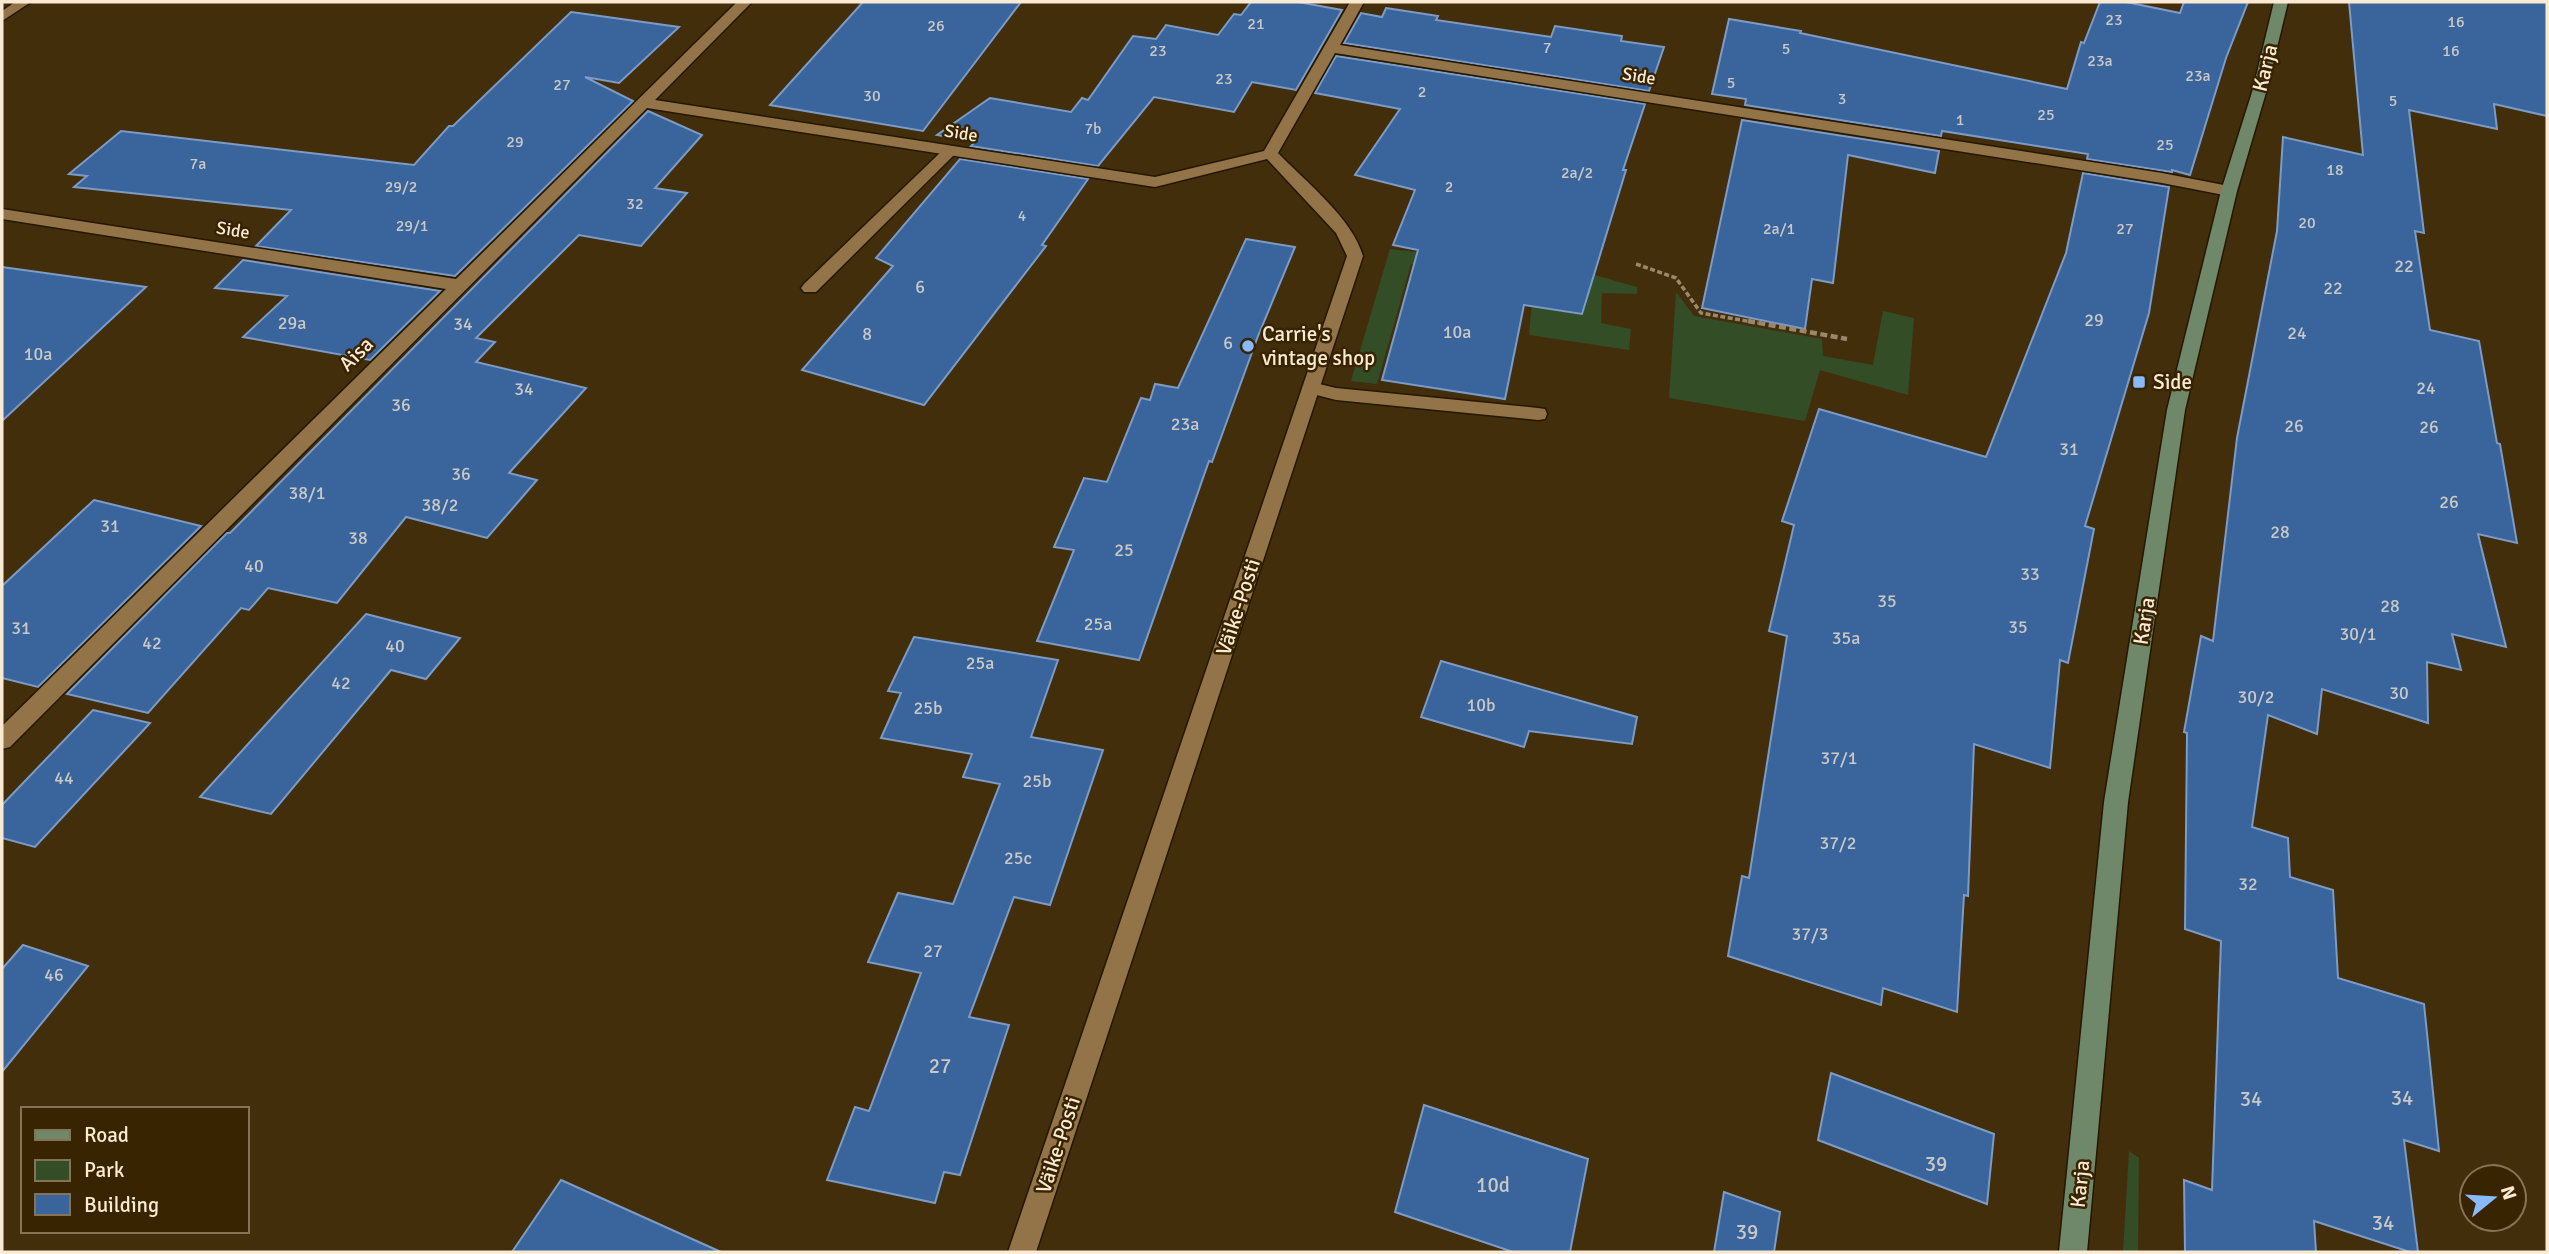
<svg xmlns="http://www.w3.org/2000/svg" width="2549" height="1254" font-family="Signika,sans-serif">
<style>
.green{fill:#334d26}
.building{fill:#39649c;stroke:#7c9bc5;stroke-width:2}
.lines{fill:none;stroke-linecap:round;stroke-linejoin:round}
.lane-casing{stroke:#251702;stroke-width:3}
.street-casing{stroke:#251702;stroke-width:3}
.secondary-casing{stroke:#251702;stroke-width:3}
.path-far1{stroke:#9b886b;stroke-width:3.5;stroke-dasharray:5 2.5;stroke-linecap:butt}
.path{stroke:#9b886b;stroke-width:4.5;stroke-dasharray:7 3.5;stroke-linecap:butt}
.lane{fill:#927448;fill-rule:evenodd}
.street{fill:#927448;fill-rule:evenodd}
.secondary{fill:#70886a;fill-rule:evenodd}
.poi-dot{fill:#89bafc;stroke:#382401;stroke-width:2.5}
.labels{text-anchor:middle;dominant-baseline:central;stroke-width:5;stroke-linejoin:round;paint-order:stroke}
.far-number-label{font-size:16px;fill:#cac8c5}
.far-street-label{font-size:18px;fill:#fbead3;stroke:#382401}
.number-label{font-size:18px;fill:#cac8c5}
.street-label{font-size:21px;fill:#fbead3;stroke:#382401}
.poi-label{font-size:21px;fill:#fbead3;stroke:#382401;text-anchor:start}
.near-number-label{font-size:21px;fill:#cac8c5}
</style>
<rect width="100%" height="100%" fill="#432e0c"/>
<g class="green">
<path d="M1390,249L1584,272L1637,287V294L1602,293L1601,323L1631,329L1629,350L1529,335L1534,279L1411,264L1377,384L1351,381Z"/>
<path d="M1676,292L1694,316L1822,339L1823,356L1873,365L1883,311L1914,318L1908,395L1820,370L1805,421L1669,398Z"/>
<path d="M2129,1151L2139,1158L2138,1252H2123Z"/>
</g>
<g class="building">
<path d="M863,2H1021L923,131L770,105Z"/>
<path d="M1251,2H1298L1342,10L1296,90L1252,82L1234,112L1154,97L1098,166L971,146L975,142L937,135L990,98L1071,112L1082,98L1088,100L1133,36L1156,39L1166,25L1218,35L1234,14L1241,15Z"/>
<path d="M2100,2H2126L2180,13L2184,2H2248L2226,58L2190,175L2172,170V172L2087,159L2088,154L1942,131L1941,136L1745,105L1746,99L1712,94L1729,19L1801,31L1800,33L2067,89L2081,42L2084,43Z"/>
<path d="M2349,2H2547V116L2494,104L2497,129L2409,110L2424,233L2415,231L2430,330L2479,341L2497,443L2500,444L2517,543L2478,534L2506,647L2452,634L2461,670L2427,662L2428,723L2322,689L2317,734L2268,715L2252,827L2288,838L2290,877L2333,890L2338,978L2424,1004L2439,1151L2404,1140L2418,1252H2410L2314,1221L2316,1252H2185L2184,1180L2212,1190L2221,941L2185,929L2187,733L2184,732L2201,636L2213,641L2237,438L2277,231L2283,137L2363,155Z"/>
<path d="M1386,8L1438,16L1436,20L1551,37L1555,26L1622,36L1621,41L1664,47L1649,91L1344,43L1361,13L1382,17Z"/>
<path d="M571,12L679,27L619,83L585,77L633,101L455,276L256,246L291,210L74,187L87,176L69,174L121,131L414,165L449,126H453Z"/>
<path d="M1336,56L1645,104L1623,170H1626L1582,314L1524,305L1505,399L1382,380L1418,250L1393,245L1415,190L1355,175L1400,109L1315,93Z"/>
<path d="M648,111L702,135L655,188L687,193L641,246L579,235L476,338L495,342L476,362L586,388L509,473L537,480L487,538L406,517L337,603L268,588L249,610L241,608L148,713L67,694L227,533H230Z"/>
<path d="M1742,120L1939,151L1935,173L1848,155L1833,283L1812,279L1805,329L1702,308Z"/>
<path d="M960,159L1088,179L1042,245L1046,246L924,405L802,370L893,266L876,258Z"/>
<path d="M2083,173L2169,187L2149,313L2085,526L2094,529L2068,663L2060,660L2050,768L1974,744L1968,896L1964,895L1957,1012L1883,988L1881,1005L1728,956L1742,876L1749,878L1787,636L1769,631L1794,525L1782,521L1819,409L1986,457L2066,253Z"/>
<path d="M1246,239L1295,247L1258,336L1212,462L1209,461L1139,660L1037,641L1074,550L1054,547L1084,478L1107,482L1141,398L1150,400L1155,384L1178,388Z"/>
<path d="M243,260L440,291L370,360L243,337L287,296L215,288Z"/>
<path d="M2,267L146,287L2,421Z"/>
<path d="M94,500L201,526L38,687L2,678V586Z"/>
<path d="M366,614L460,638L426,679L391,670L271,814L200,797Z"/>
<path d="M914,637L1058,660L1031,737L1103,750L1050,905L1014,897L969,1017L1009,1025L960,1175L944,1172L935,1203L827,1180L855,1107L869,1111L921,973L868,962L898,893L953,904L1000,784L963,777L972,754L881,738L901,693L888,691Z"/>
<path d="M1441,661L1637,717L1632,744L1529,731L1524,747L1421,717Z"/>
<path d="M93,710L150,723L35,847L2,838V805Z"/>
<path d="M23,945L88,966L2,1072V969Z"/>
<path d="M1831,1073L1994,1134L1987,1204L1818,1140Z"/>
<path d="M1424,1105L1588,1159L1570,1252H1513L1395,1212Z"/>
<path d="M561,1180L721,1252H512Z"/>
<path d="M1724,1192L1780,1212L1774,1252H1714Z"/>
</g>
<g class="lines">
<defs>
<g id="lane">
<path d="M950,146L955,148L958,151L955,154L816,292H804L801,288L804,284L945,148Z"/>
<path d="M1311,382L1336,388L1538,408L1545,409L1547,414L1545,419L1538,420L1336,400L1305,392L1302,388L1305,384Z"/>
</g>
<g id="street">
<path d="M15,2H31L2,21V11Z"/>
<path d="M737,2H752L655,100L1155,177L1264,151L1350,2H1364L1340,45L2162,173L2229,186L2237,191L2229,196L2162,183L1335,53L1278,153C1306,182 1352,218 1363,256L1036,1252H1008L1347,256L1336,233L1267,159L1155,187L647,108L10,747L2,749V726L446,289L2,219V209L456,279Z"/>
</g>
<path id="secondary" d="M2274,2H2288L2267,89L2237,191L2185,410L2128,802L2087,1252H2059L2104,802L2167,410L2221,191L2253,89Z"/>
</defs>
<use href="#lane" class="lane-casing"/>
<use href="#street" class="street-casing"/>
<use href="#secondary" class="secondary-casing"/>
<path class="path-far1" d="M1636,264L1676,278L1701,313L1758,323"/>
<path class="path" d="M1748,321L1847,339"/>
<use href="#lane" class="lane"/>
<use href="#street" class="street"/>
<use href="#secondary" class="secondary"/>
</g>
<g class="poi-dot">
<circle cx="1248" cy="346" r="7"/>
<rect x="2132" y="375" width="14" height="14" rx="3.5"/>
</g>
<g class="labels">
<g class="far-number-label">
<text x="2114" y="20">23</text>
<text x="2456" y="22">16</text>
<text x="1256" y="24">21</text>
<text x="936" y="26">26</text>
<text x="1547" y="48">7</text>
<text x="1786" y="49">5</text>
<text x="1158" y="51">23</text>
<text x="2451" y="51">16</text>
<text x="2100" y="61">23a</text>
<text x="2198" y="76">23a</text>
<text x="1224" y="79">23</text>
<text x="1731" y="83">5</text>
<text x="562" y="85">27</text>
<text x="1422" y="92">2</text>
<text x="872" y="96">30</text>
<text x="1842" y="99">3</text>
<text x="2393" y="101">5</text>
<text x="2046" y="115">25</text>
<text x="1960" y="120">1</text>
<text x="1093" y="129">7b</text>
<text x="515" y="142">29</text>
<text x="2165" y="145">25</text>
<text x="198" y="164">7a</text>
<text x="2335" y="170">18</text>
<text x="1577" y="173">2a/2</text>
<text x="401" y="187">29/2</text>
<text x="1449" y="187">2</text>
<text x="635" y="204">32</text>
<text x="1022" y="216">4</text>
<text x="2307" y="223">20</text>
<text x="412" y="226">29/1</text>
<text x="1779" y="229">2a/1</text>
<text x="2125" y="229">27</text>
</g>
<g class="far-street-label">
<text transform="translate(1639 76) rotate(9)">Side</text>
<text transform="translate(961 133) rotate(9)">Side</text>
<text transform="translate(233 230) rotate(9)">Side</text>
</g>
<g class="number-label">
<text x="2404" y="266">22</text>
<text x="920" y="287">6</text>
<text x="2333" y="288">22</text>
<text x="2094" y="320">29</text>
<text x="292" y="323">29a</text>
<text x="463" y="324">34</text>
<text x="1457" y="332">10a</text>
<text x="2297" y="333">24</text>
<text x="867" y="334">8</text>
<text x="1228" y="343">6</text>
<text x="38" y="354">10a</text>
<text x="2426" y="388">24</text>
<text x="524" y="389">34</text>
<text x="401" y="405">36</text>
<text x="1185" y="424">23a</text>
<text x="2294" y="426">26</text>
<text x="2429" y="427">26</text>
<text x="2069" y="449">31</text>
<text x="461" y="474">36</text>
<text x="307" y="493">38/1</text>
<text x="2449" y="502">26</text>
<text x="440" y="505">38/2</text>
<text x="110" y="526">31</text>
<text x="2280" y="532">28</text>
<text x="358" y="538">38</text>
<text x="1124" y="550">25</text>
<text x="254" y="566">40</text>
<text x="2030" y="574">33</text>
<text x="1887" y="601">35</text>
<text x="2390" y="606">28</text>
<text x="1098" y="624">25a</text>
<text x="2018" y="627">35</text>
<text x="21" y="628">31</text>
<text x="2358" y="634">30/1</text>
<text x="1846" y="638">35a</text>
<text x="152" y="643">42</text>
<text x="395" y="646">40</text>
<text x="980" y="663">25a</text>
<text x="341" y="683">42</text>
<text x="2399" y="693">30</text>
<text x="2256" y="697">30/2</text>
<text x="1481" y="705">10b</text>
<text x="928" y="708">25b</text>
<text x="1839" y="758">37/1</text>
<text x="64" y="778">44</text>
<text x="1037" y="781">25b</text>
<text x="1838" y="843">37/2</text>
<text x="1018" y="858">25c</text>
<text x="2248" y="884">32</text>
<text x="1810" y="934">37/3</text>
<text x="933" y="951">27</text>
<text x="54" y="975">46</text>
</g>
<g class="street-label">
<text transform="translate(2265 68) rotate(-76)">Karja</text>
<text transform="translate(356 354) rotate(-45)">Aisa</text>
<text transform="translate(1238 607) rotate(-72)">Väike-Posti</text>
<text transform="translate(2144 621) rotate(-81)">Karja</text>
<text transform="translate(1058 1145) rotate(-72)">Väike-Posti</text>
<text transform="translate(2080 1184) rotate(-84)">Karja</text>
</g>
<g class="poi-label">
<text x="1262" y="334">Carrie's<tspan x="1262" dy="24">vintage shop</tspan></text>
<text x="2153" y="382">Side</text>
</g>
<g class="near-number-label">
<text x="940" y="1066">27</text>
<text x="2402" y="1098">34</text>
<text x="2251" y="1099">34</text>
<text x="1936" y="1164">39</text>
<text x="1493" y="1185">10d</text>
<text x="2383" y="1223">34</text>
<text x="1747" y="1232">39</text>
</g>
</g>
<rect width="2549" height="1254" fill="none" stroke="#fbead3" stroke-width="7"/>
<rect x="21" y="1107" width="228" height="126" fill="#382401" stroke="#867355" stroke-width="2"/>
<rect x="35" y="1130" width="35" height="10" fill="#70886a" stroke="#867355" stroke-width="2"/>
<text x="84" y="1142" font-size="21" fill="#fbead3">Road</text>
<rect x="35" y="1160" width="35" height="21" fill="#334d26" stroke="#867355" stroke-width="2"/>
<text x="84" y="1177" font-size="21" fill="#fbead3">Park</text>
<rect x="35" y="1194" width="35" height="21" fill="#39649c" stroke="#867355" stroke-width="2"/>
<text x="84" y="1212" font-size="21" fill="#fbead3">Building</text>
<g transform="translate(2493 1198) rotate(72)"><circle r="33" fill="#382401" stroke="#867355" stroke-width="2"/>
<path d="M0-5L12 26L0 18L-12 26Z" fill="#89bafc"/>
<text y="-10" font-size="19" font-weight="bold" text-anchor="middle" fill="#fbead3">N</text>
</g>
</svg>
